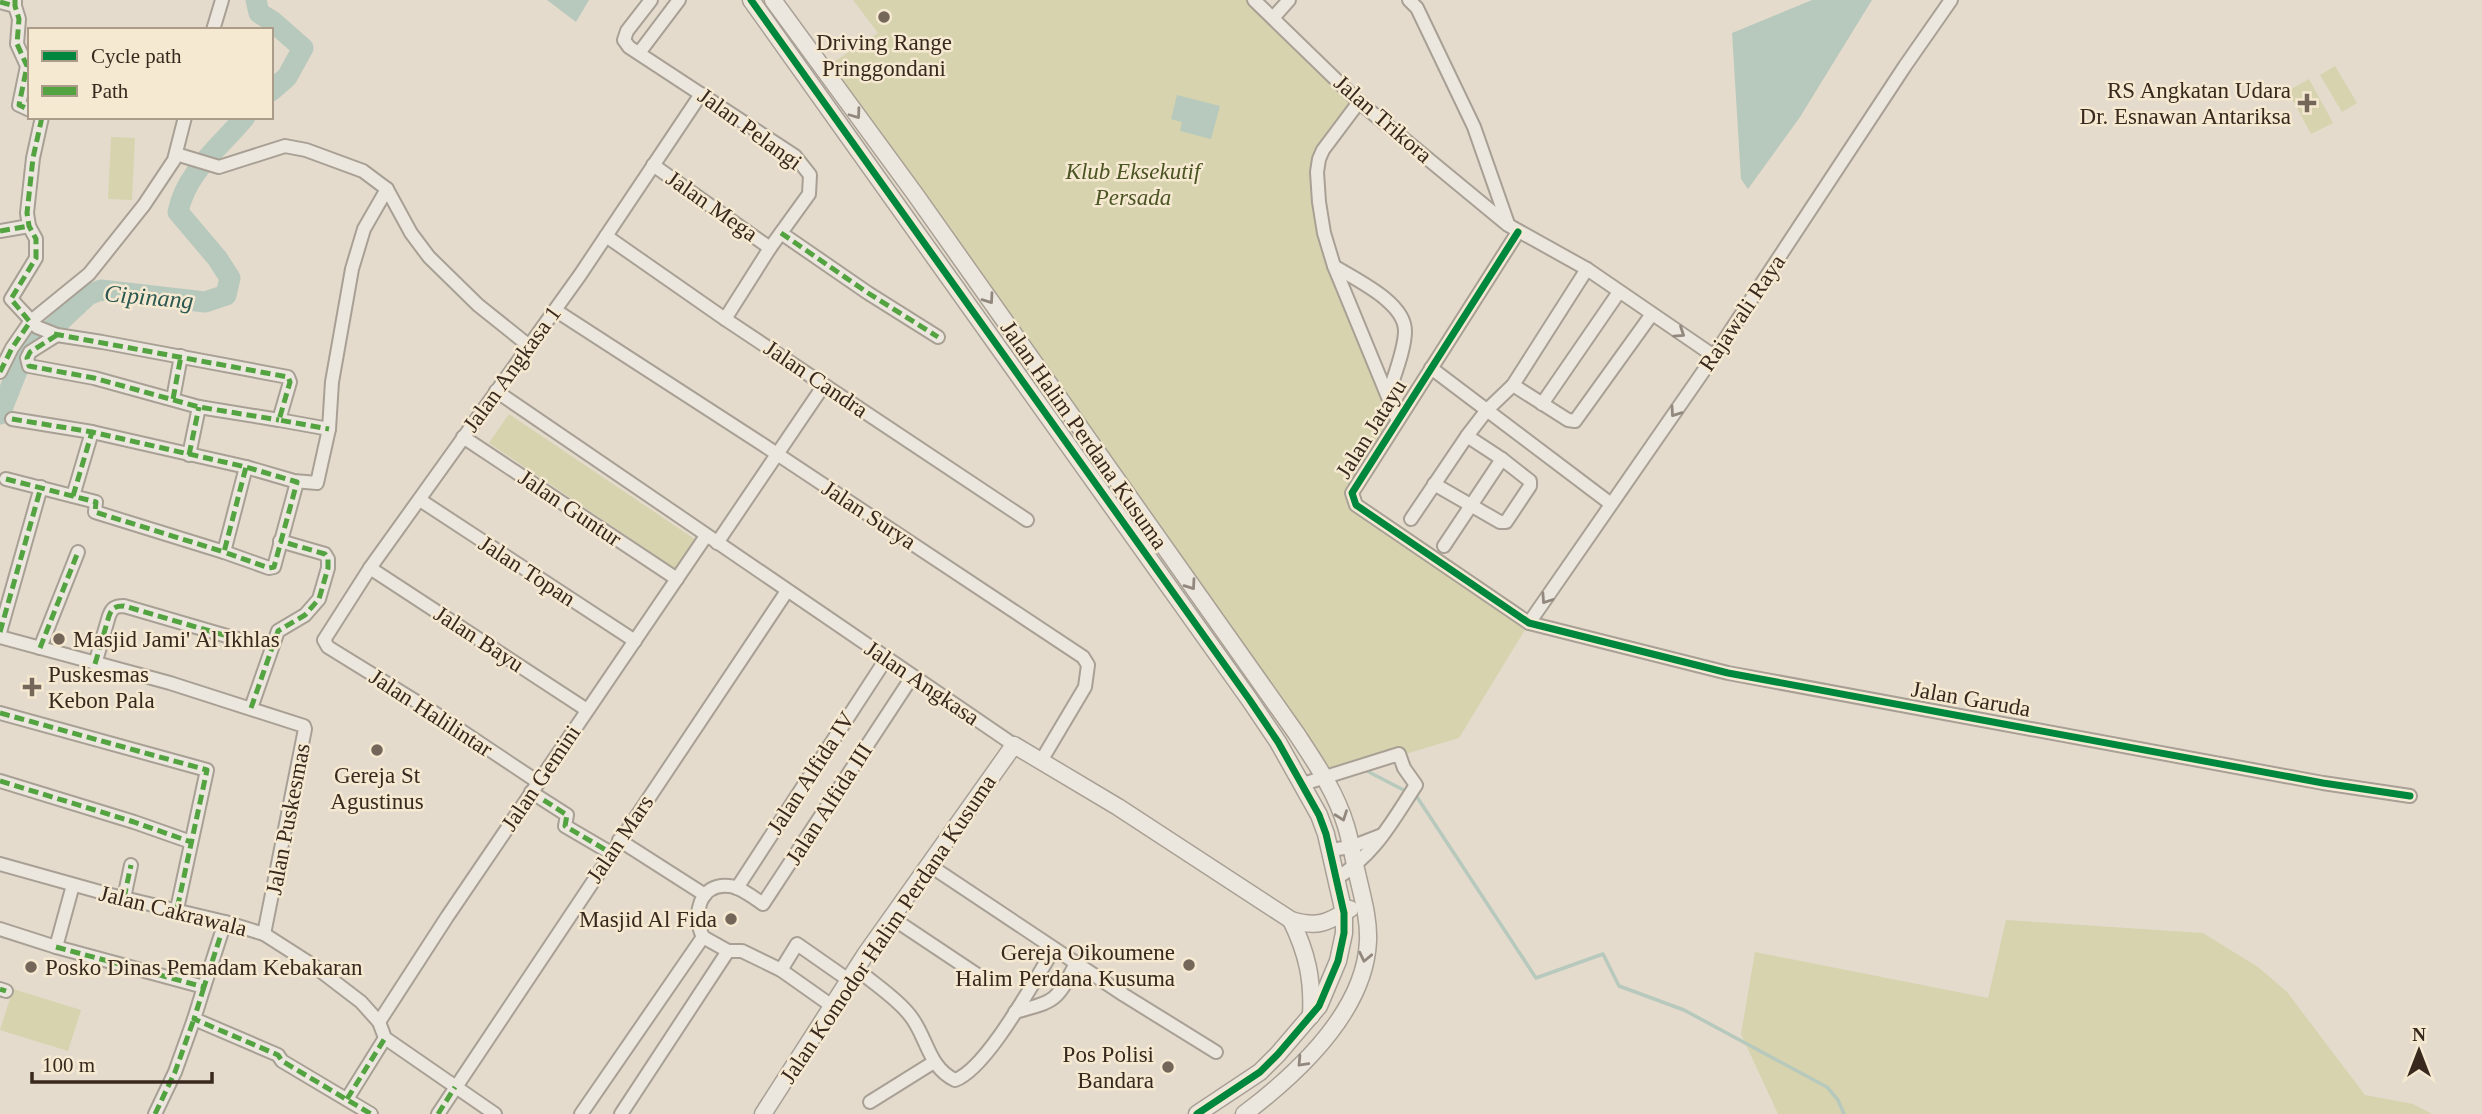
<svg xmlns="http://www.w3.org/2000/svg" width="2482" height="1114" font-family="'Times New Roman',serif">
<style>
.green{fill:#d6d3ae}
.water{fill:#b7c9bd}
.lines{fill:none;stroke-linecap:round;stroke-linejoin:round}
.stream{stroke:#b7c9bd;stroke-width:3.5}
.river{stroke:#b7c9bd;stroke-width:21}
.minor-casing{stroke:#a9a095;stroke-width:16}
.tertiary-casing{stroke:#a9a095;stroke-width:19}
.minor{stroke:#ece7de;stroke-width:12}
.tertiary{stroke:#ece7de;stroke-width:16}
.quiet{stroke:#53a341;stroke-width:5;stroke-dasharray:10 5;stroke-linecap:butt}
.cycleway-casing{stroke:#f6e9d1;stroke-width:11}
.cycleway{stroke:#00873e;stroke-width:7}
.oneway{stroke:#92887e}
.poi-dot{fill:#74675a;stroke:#f6e9d1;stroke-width:2.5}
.labels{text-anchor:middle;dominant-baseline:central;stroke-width:5;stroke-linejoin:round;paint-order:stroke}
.poi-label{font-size:23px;fill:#38281d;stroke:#f6e9d1;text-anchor:end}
.street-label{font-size:23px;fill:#38281d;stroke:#f6e9d1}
.park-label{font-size:23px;font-style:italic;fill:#4b5423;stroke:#f6e9d1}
.water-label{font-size:24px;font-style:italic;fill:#2c5852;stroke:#f6e9d1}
</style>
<rect width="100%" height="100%" fill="#e4dbcc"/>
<g class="green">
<path d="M853,0H1253L1359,102L1319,160L1324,233L1397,419L1353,499L1529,623L1459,738L1325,778L823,69L878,33Z"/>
<path d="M2335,66L2357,103L2342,112L2320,75Z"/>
<path d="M2309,79L2333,123L2311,134L2288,91Z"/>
<path d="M111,137L135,138L132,200L108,199Z"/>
<path d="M509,414L699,542L679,571L489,443Z"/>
<path d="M2006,920L2203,933L2258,967L2287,992L2365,1095L2413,1104L2432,1114H1778L1741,1034L1755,952L1988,998Z"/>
<path d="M13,989L81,1010L68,1051L0,1030Z"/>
</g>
<g class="water">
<path d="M547,0H589L576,22Z"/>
<path d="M1812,0H1872L1800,117L1748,189L1741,179L1732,33Z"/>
<path d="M1177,95L1220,106L1211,139L1180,131L1182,122L1171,119Z"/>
</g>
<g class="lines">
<path class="stream" d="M1365,770L1417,797L1536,978L1603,954L1619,986L1684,1010L1827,1087L1838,1100L1844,1114"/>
<g class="river">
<path d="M256,0L259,13L272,21L303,48L287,77L271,91"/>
<path d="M0,414L23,356L88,295L101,290L205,302L226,295L230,278L217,258L178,212C186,172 220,147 245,117"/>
</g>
<defs>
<g id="minor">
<path d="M15,0V6L19,19L17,44L27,66L19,105L30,110"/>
<path d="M651,0L627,31L624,40L629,47L795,156L810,175L809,194L770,248L725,319"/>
<path d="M1254,0L1359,102L1508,225L1587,269L1714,356"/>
<path d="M1409,0L1417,8L1474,127L1508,224"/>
<path d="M0,2L15,6"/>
<path d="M1273,18L1289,0"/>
<path d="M213,30L222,0"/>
<path d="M639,53L679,0"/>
<path d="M1359,102L1323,150L1319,159L1317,172L1319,202L1324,233L1334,266L1397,419"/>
<path d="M42,117L33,158L27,213L29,226L36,239V258L11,299L37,327L57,335L102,342L288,377L290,382L279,420L329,429"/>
<path d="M176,154L219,167L285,146L306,150L363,171L387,189L411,233L429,257L478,305L528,345"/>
<path d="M653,165L770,248"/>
<path d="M0,231L29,226"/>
<path d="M1518,232L1352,493L1356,505L1529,623L1728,673L2323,783L2410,796"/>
<path d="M781,233L868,293L938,337"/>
<path d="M606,236L725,319L1027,520"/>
<path d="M1334,266C1356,280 1405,302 1405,331C1405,350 1393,378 1388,396"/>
<path d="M555,310L762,444L1083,657L1088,665L1085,687L1041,761"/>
<path d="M57,335L30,352L27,358L29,366L94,378L199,407L279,420"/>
<path d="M1431,368L1611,504"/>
<path d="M0,372L12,348L30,322L89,274L144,205L174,160L185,117"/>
<path d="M1513,385L1568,420L1575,421L1652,314"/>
<path d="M496,391L1014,745"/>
<path d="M173,399L181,356"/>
<path d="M1542,404L1619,292"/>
<path d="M12,419L92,432L246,467L294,481L317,483L329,429L332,382L352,269L364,229L387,189"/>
<path d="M463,437L677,579"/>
<path d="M189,455L199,407"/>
<path d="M6,479L96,502L95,512L224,552L246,467"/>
<path d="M1434,484L1500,522H1506L1530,486V481L1502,459L1467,436"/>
<path d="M73,496L92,432"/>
<path d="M420,500L635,641"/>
<path d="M1411,519L1467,436L1487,410L1513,385L1587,269"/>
<path d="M717,543L824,385"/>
<path d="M1444,546L1502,459"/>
<path d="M224,552L269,568L274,567L297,482"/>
<path d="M370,568L587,710"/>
<path d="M1529,623L1714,356L1905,66L1951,0"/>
<path d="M0,632L41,487"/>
<path d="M0,637L170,683L304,726L305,729L264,934"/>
<path d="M40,648L78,552"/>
<path d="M95,664L109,616C112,608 115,606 124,606L244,641"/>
<path d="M251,708L278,631L305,615L319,599L328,568V559L325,554L280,541"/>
<path d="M0,713L207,770L177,909"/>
<path d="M0,781L134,822L191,842"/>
<path d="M538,782L430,710L328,647L324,640L370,568L580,275L701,94"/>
<path d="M1303,784L1399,754L1404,768L1416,785C1391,823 1376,853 1336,879"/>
<path d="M531,792L567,815L565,826L611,853"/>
<path d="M619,840L705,895"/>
<path d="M1330,850L1351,847L1382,835"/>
<path d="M0,864L111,895L225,922L264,934L314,966L361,1002L379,1022L385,1038L495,1114"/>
<path d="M929,865L1124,995L1216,1052"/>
<path d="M737,888L886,659"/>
<path d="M124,898L131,865"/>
<path d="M892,918L985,980"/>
<path d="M0,929L56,947L204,987L225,922"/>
<path d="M56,947L73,885"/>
<path d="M857,969C874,984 894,996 908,1013C927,1034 927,1067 955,1080C987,1069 1035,979 1054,949"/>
<path d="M781,970L797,944L850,981"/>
<path d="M204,987L194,1019L278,1055L282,1061L371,1114"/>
<path d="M0,989L6,991"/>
<path d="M832,1006L781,970L742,951H728L703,937C692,915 699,883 729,886C741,887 754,898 763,904L912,677"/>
<path d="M1015,1012C1056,1001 1057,1001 1076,963"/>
<path d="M379,1022L447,917L706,536"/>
<path d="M347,1099L385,1038"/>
<path d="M870,1102L934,1062"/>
<path d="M155,1114L175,1072L194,1019"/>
<path d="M438,1114L787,591"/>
<path d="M581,1114L703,937"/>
<path d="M621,1114L728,951"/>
</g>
<g id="tertiary">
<path d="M751,0L1249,699L1278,742L1319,815L1326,834L1344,913V933L1338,961L1319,1006L1278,1054L1260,1072L1197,1114"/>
<path d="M773,0L915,194L1296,733C1315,762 1336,792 1346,826C1351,842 1353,858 1357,873C1362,896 1369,918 1368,941C1365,1012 1297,1074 1244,1114"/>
<path d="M1291,920C1307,953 1313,979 1311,1016"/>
<path d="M763,1114L865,955L1014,745L1118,807L1291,920C1317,928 1327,923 1350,909"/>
</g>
</defs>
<use href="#minor" class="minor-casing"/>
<use href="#tertiary" class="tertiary-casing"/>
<use href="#minor" class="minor"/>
<use href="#tertiary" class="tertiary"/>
<g class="quiet">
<path d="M15,0V6L19,19L17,44L27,66L19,105L30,110"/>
<path d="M0,2L15,6"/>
<path d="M0,231L29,226"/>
<path d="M781,233L868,293L938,337"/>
<path d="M54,334L288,377L290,382L279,420L329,429"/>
<path d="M57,335L30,352L27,358L29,366L94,378L199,407L279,420"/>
<path d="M0,372L12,348L30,322L11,299L36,258V239L29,226L27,213L33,158L42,117"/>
<path d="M173,399L181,356"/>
<path d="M12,419L92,432L246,467L297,482L274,567L269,568L224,552"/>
<path d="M189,455L199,407"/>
<path d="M6,479L96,502L95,512L224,552L246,467"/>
<path d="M73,496L92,432"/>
<path d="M0,632L41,487"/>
<path d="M40,648L78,552"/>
<path d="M95,664L109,616C112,608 115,606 124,606L244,641"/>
<path d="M251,708L278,631L305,615L319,599L328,568V559L325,554L280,541"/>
<path d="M0,713L207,770L177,909"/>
<path d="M0,781L134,822L191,842"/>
<path d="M531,792L567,815L565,826L611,853"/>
<path d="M124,898L131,865"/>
<path d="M56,947L204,987L225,922"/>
<path d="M204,987L194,1019L278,1055L282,1061L371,1114"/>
<path d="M0,989L6,991"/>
<path d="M347,1099L385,1038"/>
<path d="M155,1114L175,1072L194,1019"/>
<path d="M438,1114L455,1087"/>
</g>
<defs>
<g id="cycleway">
<path d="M751,0L1249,699L1278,742L1319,815L1326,834L1344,913V933L1338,961L1319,1006L1278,1054L1260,1072L1197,1114"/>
<path d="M1518,232L1352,493L1356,505L1529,623L1728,673L2323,783L2410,796"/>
</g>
</defs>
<use href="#cycleway" class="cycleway-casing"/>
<use href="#cycleway" class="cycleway"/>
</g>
<defs><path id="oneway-chevron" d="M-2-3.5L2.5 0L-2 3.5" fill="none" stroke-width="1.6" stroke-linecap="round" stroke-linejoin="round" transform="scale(1.75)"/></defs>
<g class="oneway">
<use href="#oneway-chevron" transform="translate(856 114) rotate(54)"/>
<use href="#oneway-chevron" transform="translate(989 299) rotate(55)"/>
<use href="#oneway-chevron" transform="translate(1680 333) rotate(34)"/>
<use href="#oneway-chevron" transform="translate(1675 412) rotate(125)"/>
<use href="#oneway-chevron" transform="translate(1191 585) rotate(55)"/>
<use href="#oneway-chevron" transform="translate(1546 599) rotate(124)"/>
<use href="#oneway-chevron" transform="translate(1342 816) rotate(70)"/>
<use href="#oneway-chevron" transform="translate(1365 957) rotate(102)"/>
<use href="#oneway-chevron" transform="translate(1302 1062) rotate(133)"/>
</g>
<g class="poi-dot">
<circle cx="884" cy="17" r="7"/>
<path d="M2303.5 92.5h7v7h7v7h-7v7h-7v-7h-7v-7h7z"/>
<circle cx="59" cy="639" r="7"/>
<path d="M28.5 676.5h7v7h7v7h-7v7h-7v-7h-7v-7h7z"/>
<circle cx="377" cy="750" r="7"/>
<circle cx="731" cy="919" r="7"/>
<circle cx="1189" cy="965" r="7"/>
<circle cx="31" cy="967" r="7"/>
<circle cx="1168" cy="1067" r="7"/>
</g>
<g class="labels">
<g class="poi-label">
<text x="884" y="42" text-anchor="middle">Driving Range<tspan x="884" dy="26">Pringgondani</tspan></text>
<text x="2291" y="90">RS Angkatan Udara<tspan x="2291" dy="26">Dr. Esnawan Antariksa</tspan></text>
<text x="73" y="639" text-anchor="start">Masjid Jami' Al Ikhlas</text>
<text x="48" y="674" text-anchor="start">Puskesmas<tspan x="48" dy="26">Kebon Pala</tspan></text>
<text x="377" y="775" text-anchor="middle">Gereja St<tspan x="377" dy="26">Agustinus</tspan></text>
<text x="717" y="919">Masjid Al Fida</text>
<text x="1175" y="952">Gereja Oikoumene<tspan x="1175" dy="26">Halim Perdana Kusuma</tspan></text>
<text x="45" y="967" text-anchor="start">Posko Dinas Pemadam Kebakaran</text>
<text x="1154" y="1054">Pos Polisi<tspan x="1154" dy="26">Bandara</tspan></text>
</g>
<g class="street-label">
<text transform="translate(1383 119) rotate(41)">Jalan Trikora</text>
<text transform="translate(750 129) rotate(36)">Jalan Pelangi</text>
<text transform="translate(712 206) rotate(35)">Jalan Mega</text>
<text transform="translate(1742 313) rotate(-56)">Rajawali Raya</text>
<text transform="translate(512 369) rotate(-54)">Jalan Angkasa 1</text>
<text transform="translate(816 379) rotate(34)">Jalan Candra</text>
<text transform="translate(1371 429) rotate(-58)">Jalan Jatayu</text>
<text transform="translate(1084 435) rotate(55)">Jalan Halim Perdana Kusuma</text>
<text transform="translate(570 508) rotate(34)">Jalan Guntur</text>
<text transform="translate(869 515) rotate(33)">Jalan Surya</text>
<text transform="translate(527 571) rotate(33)">Jalan Topan</text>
<text transform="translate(479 639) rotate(33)">Jalan Bayu</text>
<text transform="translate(922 683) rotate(34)">Jalan Angkasa</text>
<text transform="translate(1971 699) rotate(10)">Jalan Garuda</text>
<text transform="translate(431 713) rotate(33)">Jalan Halilintar</text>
<text transform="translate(811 773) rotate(-57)">Jalan Alfida IV</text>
<text transform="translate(541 778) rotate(-56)">Jalan Gemini</text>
<text transform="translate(829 804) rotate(-57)">Jalan Alfida III</text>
<text transform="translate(288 819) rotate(-79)">Jalan Puskesmas</text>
<text transform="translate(620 839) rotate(-56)">Jalan Mars</text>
<text transform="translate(173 911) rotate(14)">Jalan Cakrawala</text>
<text transform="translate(888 929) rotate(-56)">Jalan Komodor Halim Perdana Kusuma</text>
</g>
<g class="park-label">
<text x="1133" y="171">Klub Eksekutif<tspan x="1133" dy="26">Persada</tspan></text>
</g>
<g class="water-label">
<text transform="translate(149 297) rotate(5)">Cipinang</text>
</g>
</g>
<rect x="28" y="28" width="245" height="91" fill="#f6e9d1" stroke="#aa9c89" stroke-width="2"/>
<rect x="42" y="51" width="35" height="10" fill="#00873e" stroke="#aa9c89" stroke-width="2"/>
<text x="91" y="63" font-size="21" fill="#38281d">Cycle path</text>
<rect x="42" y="86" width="35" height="10" fill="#53a341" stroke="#aa9c89" stroke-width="2"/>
<text x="91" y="98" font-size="21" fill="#38281d">Path</text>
<g transform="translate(2419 1051)" stroke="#f6e9d1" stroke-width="5" paint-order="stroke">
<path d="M0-5L12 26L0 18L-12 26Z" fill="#38281d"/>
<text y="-10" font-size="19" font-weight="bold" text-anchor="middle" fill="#38281d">N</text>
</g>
<path d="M32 1072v10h180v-10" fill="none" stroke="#38281d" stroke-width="3.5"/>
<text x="42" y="1072" font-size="21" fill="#38281d" stroke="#f6e9d1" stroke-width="5" paint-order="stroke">100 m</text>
</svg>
